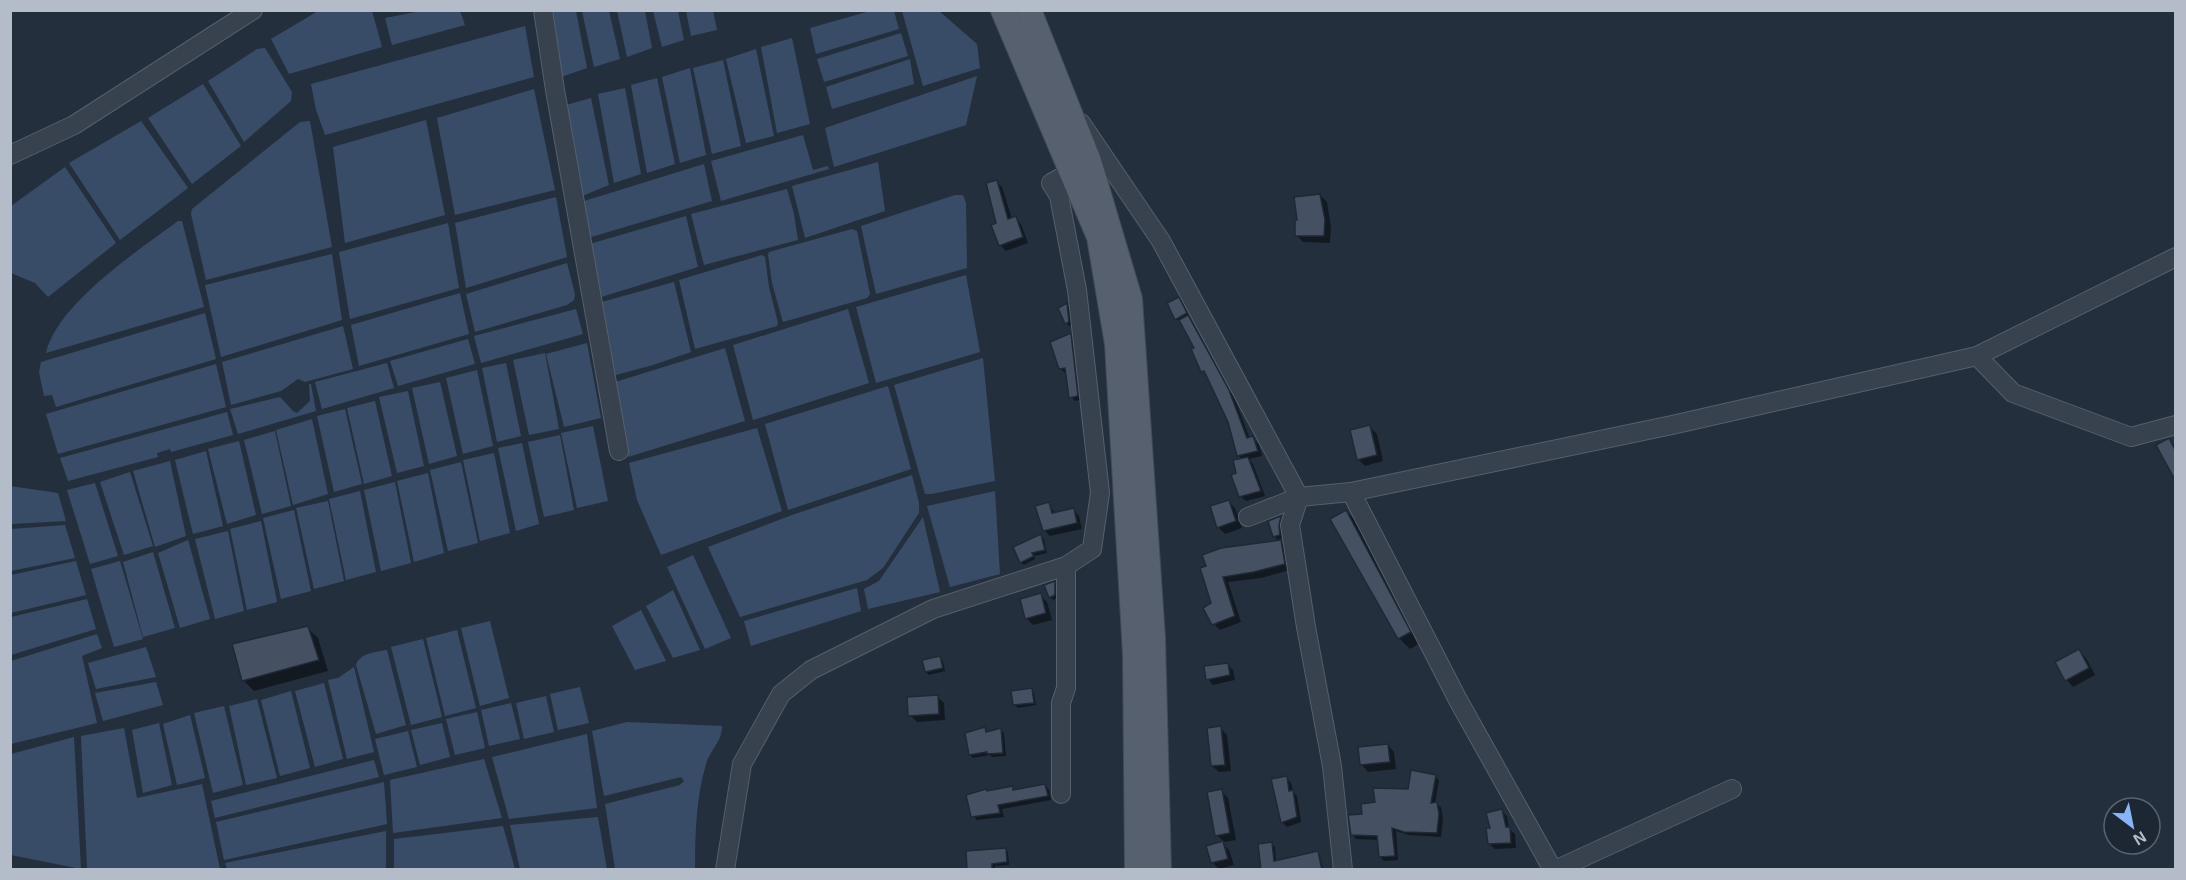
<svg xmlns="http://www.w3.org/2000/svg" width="2186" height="880" font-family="Helvetica,sans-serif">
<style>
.water{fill:#394c67}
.shadow{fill:#0007}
.building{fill:#455162;stroke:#1f2835;stroke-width:1.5}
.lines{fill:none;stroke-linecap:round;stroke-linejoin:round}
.minor-casing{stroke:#565f6c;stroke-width:20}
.major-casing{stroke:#414a57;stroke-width:26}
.minor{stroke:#38414e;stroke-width:18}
.major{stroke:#56606e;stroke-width:24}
</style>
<rect width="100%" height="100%" fill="#242f3e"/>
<g class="water">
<path d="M318,11H372L382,47L289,74L271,39Z"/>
<path d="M421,11H460L465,25L392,45L385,18Z"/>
<path d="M548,11H576L587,68L561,77Z"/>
<path d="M582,11H609L620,59L594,67Z"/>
<path d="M617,11H645L652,48L627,57Z"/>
<path d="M653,11H678L684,40L662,47Z"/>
<path d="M686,11H713L717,30L691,36Z"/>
<path d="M894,11L899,29L816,54L810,28L870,11Z"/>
<path d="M902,11H939L977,44L980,68L923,86Z"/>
<path d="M525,26L534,77L325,135L316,110L311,84Z"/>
<path d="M901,33L908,56L824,82L817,59Z"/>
<path d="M792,38L810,124L777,133L761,47Z"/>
<path d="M265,48L292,92L291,101L244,142L208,81L257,49Z"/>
<path d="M756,49L774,136L746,143L726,59Z"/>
<path d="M910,59L914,84L832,109L826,87Z"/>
<path d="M723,60L741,146L712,154L693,68Z"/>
<path d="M690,68L706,155L680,163L662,77Z"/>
<path d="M977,76L966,125L834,167L825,128Z"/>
<path d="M657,78L675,164L647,173L631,85Z"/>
<path d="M203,84L241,146L192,184L148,118Z"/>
<path d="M625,88L641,174L614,183L598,94Z"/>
<path d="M534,89L555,190L455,215L437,118Z"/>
<path d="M591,98L609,185L582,196L566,105Z"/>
<path d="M426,120L445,215L345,243L333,147Z"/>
<path d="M141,121L188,188L120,240L69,163Z"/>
<path d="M310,121L332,247L206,280L191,214L192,209L300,122Z"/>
<path d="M803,135L813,170L828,166L829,169L721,201L711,161Z"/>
<path d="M878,162L885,211L805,238L792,186Z"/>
<path d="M704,164L712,201L588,238L581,202Z"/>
<path d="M65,167L116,243L48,297L35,283L11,273V206Z"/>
<path d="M787,189L794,214L798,240L704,265L691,214Z"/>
<path d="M955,195H963L966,203L967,268L876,294L861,226Z"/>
<path d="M556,197L567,257L466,288L455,223Z"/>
<path d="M686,216L698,267L598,298L586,245Z"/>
<path d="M178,221H182L204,307L46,353C57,304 139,250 178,221Z"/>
<path d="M448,223L459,288L350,319L339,252Z"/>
<path d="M852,229L857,231L870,294L867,298L783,322L772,283L768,255L769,252Z"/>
<path d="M332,254L342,320L221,357L205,285Z"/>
<path d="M762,255L765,257L769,287L778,323L777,326L695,349L679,280Z"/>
<path d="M567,263L575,294L574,300L567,305L475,332L466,294Z"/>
<path d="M966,275L980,352L876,383L856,307Z"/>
<path d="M674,282L691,352L653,365L612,376L598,303Z"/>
<path d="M460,293L469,334L359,366L351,325Z"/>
<path d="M576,309L583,334L481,363L474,336Z"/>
<path d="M848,309L869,383L753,420L733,345Z"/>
<path d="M205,313L216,359L56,407L52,395L44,396L39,372L41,362Z"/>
<path d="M343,326L353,369L305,382L298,379L281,391L231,405L222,362Z"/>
<path d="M468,339L475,364L398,386L390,361Z"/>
<path d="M587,343L601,418L564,427L546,354Z"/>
<path d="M725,348L745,421L628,457L612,383Z"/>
<path d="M545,353L559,429L529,435L513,360Z"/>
<path d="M983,358L995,481L932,494H925L894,385Z"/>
<path d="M387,363L394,388L322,409L315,382Z"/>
<path d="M506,363L521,436L497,442L482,368Z"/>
<path d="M216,364L226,407L58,454L46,414Z"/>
<path d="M477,370L493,446L463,454L446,378Z"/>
<path d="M440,382L457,456L429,464L412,388Z"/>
<path d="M309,384H311L316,411L238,434L230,409L280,397L293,411L297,413L310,401Z"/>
<path d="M888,386L911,469L788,510L765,424Z"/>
<path d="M408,391L424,466L397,473L379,397Z"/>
<path d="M375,401L392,476L364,484L347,408Z"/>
<path d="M345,409L362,484L334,492L317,416Z"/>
<path d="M227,412L233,435L171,452L170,449L157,453L158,457L68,481L60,458Z"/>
<path d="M312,419L328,494L293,505L276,430Z"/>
<path d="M593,426L608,501L577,508L561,433Z"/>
<path d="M757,428L782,511L661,555L637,500L629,463Z"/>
<path d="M275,431L291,506L262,514L244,440Z"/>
<path d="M560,435L574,510L544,517L528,442Z"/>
<path d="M239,441L256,515L227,524L208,449Z"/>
<path d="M522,443L539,524L516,531L498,448Z"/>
<path d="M206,451L223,526L193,534L175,460Z"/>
<path d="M494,453L510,533L480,541L463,460Z"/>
<path d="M170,461L186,536L155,547L133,471Z"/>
<path d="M461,462L478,543L448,551L430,470Z"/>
<path d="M130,472L153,546L124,555L100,482Z"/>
<path d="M428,473L444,553L414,562L397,481Z"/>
<path d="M912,475L919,503V513L883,568L867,580L740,617L708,547L792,515Z"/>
<path d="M395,482L411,563L381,571L364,490Z"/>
<path d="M95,483L118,556L90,564L67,490Z"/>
<path d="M10,486L58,493L66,521L11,524Z"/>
<path d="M360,491L376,572L346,580L329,499Z"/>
<path d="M995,491L1000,574L950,587L927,506Z"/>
<path d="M328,501L344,581L314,589L296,508Z"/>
<path d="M294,510L311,591L281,599L263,518Z"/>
<path d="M923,517L940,592L868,609L864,589L879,581Z"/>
<path d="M261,521L277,602L247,610L230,529Z"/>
<path d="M65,525L75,558L11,571V529Z"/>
<path d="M228,531L244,611L215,619L195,539Z"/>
<path d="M188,540L210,619L180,628L158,553Z"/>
<path d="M153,552L175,628L143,637L123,562Z"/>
<path d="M693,555L731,638L705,649L667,567Z"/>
<path d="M76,561L86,595L11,613V575Z"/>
<path d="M120,561L143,639L114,647L91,569Z"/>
<path d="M857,588L861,611L751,646L744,621Z"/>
<path d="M673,590L700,650L673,658L646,606Z"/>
<path d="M87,599L96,629L11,655V617Z"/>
<path d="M641,610L666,661L635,670L612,626Z"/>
<path d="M490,621L509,698L480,706L461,628Z"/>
<path d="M457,630L476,708L445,716L426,638Z"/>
<path d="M97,634L102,648L82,656L97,723L11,744V661Z"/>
<path d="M423,639L442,717L411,725L391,647Z"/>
<path d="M146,647L156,677L96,689L88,663Z"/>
<path d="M387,650L406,725L376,734L356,665C360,653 376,652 387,650Z"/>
<path d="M354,667L374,752L347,759L328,680L338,678Z"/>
<path d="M156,682L163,705L103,721L95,693Z"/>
<path d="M324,683L343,759L315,767L295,691Z"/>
<path d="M580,687L589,723L558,730L550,694Z"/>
<path d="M291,691L310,768L280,776L261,700Z"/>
<path d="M546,696L554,732L524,739L516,703Z"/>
<path d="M257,699L277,778L246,785L229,706Z"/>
<path d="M511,703L520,739L489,746L481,710Z"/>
<path d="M224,706L243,785L213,793L194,713Z"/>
<path d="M477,712L485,748L455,755L446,719Z"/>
<path d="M190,715L205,778L177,785L163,724Z"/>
<path d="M627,722L722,726C722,742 710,750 706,764C696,798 695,834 695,869H615L605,804L680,785L684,781L681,777L604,796L592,731Z"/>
<path d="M159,723L172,785L143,793L132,730Z"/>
<path d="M442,723L450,757L420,765L411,730Z"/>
<path d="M124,728L137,798L202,784L220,869H87L81,736Z"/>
<path d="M408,731L417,767L384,775L375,739Z"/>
<path d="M587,734L597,808L509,819L492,757Z"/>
<path d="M74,737L81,869L11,855V754Z"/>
<path d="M484,759L502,818L393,833L390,780Z"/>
<path d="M374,760L379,777L215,818L211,801Z"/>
<path d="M384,782L387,824L224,860L216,822Z"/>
<path d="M598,817L607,869H520L510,825Z"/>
<path d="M503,826L515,869H394V839Z"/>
<path d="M386,831V869H227L225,863Z"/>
</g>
<g class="shadow">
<path d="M996,181L1002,187L1012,219L1015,218L1021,224L1028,243L1006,251L1000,245Z"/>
<path d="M1320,195L1327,202L1331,228L1330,243L1303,242L1296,235Z"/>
<path d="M1181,302L1234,397L1250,439L1253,438L1259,445L1262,456L1249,459L1253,464L1265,496L1246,501L1240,496L1238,474L1242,460L1238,455L1229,422L1193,350L1196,348L1181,321L1176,319Z"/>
<path d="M1067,305L1070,308L1072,325L1069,326L1066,323Z"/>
<path d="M1070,335L1075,339L1081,400L1075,401L1071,397L1067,372L1065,373L1060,368Z"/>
<path d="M1370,427L1377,434L1383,461L1365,466L1358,459Z"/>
<path d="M2169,440L2176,447V472L2169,465Z"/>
<path d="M1228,501L1235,508L1242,528L1225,534L1218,527Z"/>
<path d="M1048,504L1056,514L1074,510L1079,516L1082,529L1050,536L1044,530Z"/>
<path d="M1346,511L1357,522L1420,643L1410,649L1399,638Z"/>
<path d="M1281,518L1283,521L1281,530L1282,538L1278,539L1287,548L1290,570L1261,578L1228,582L1241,622L1220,630L1214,624L1213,603L1202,569L1279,542L1274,536L1270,522Z"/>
<path d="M1041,536L1044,539L1047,553L1034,556L1035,559L1024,565L1021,562Z"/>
<path d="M1054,583L1057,586V598L1053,600L1050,597Z"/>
<path d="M1040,595L1047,602L1052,620L1033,625L1026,618Z"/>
<path d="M307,628L318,638L328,671L254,691L243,680Z"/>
<path d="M2079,651L2086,658L2095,675L2073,687L2067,680Z"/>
<path d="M940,658L943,661L945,671L929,675L926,672Z"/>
<path d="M1227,664L1233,670L1235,680L1213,685L1208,679Z"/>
<path d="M1031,690L1034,693L1036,705L1018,708L1015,705Z"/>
<path d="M937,696L944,703L945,720L917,722L910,715Z"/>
<path d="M1220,728L1227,735L1231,771L1219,772L1212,766Z"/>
<path d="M984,729L988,733L1001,730L1004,733L1006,756L992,757L990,755L973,758L970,755Z"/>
<path d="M1388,745L1394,752L1396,769L1368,772L1362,765Z"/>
<path d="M1435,776L1439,780L1435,804L1441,807L1443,819L1441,837L1409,835L1396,831L1398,860L1384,861L1380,857L1379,840L1356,839L1352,834L1364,816L1377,803L1409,790Z"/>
<path d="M1287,778L1291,783L1293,792L1297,796L1301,822L1287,827L1282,822Z"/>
<path d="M1045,785L1049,790L1051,800L1002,809L1004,817L977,820L973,816L987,792L1012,788L1015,791Z"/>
<path d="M1221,791L1228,798L1236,840L1224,842L1217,835Z"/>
<path d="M1501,811L1507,816L1509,829L1515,834L1516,848L1495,849L1489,844Z"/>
<path d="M1222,843L1229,850L1234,865L1219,869L1212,862Z"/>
<path d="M1272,844L1275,847L1276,862L1317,853L1320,856L1323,869L1261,870Z"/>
<path d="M1005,849L1008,852L1009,865L995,866V870H969Z"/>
</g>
<g class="building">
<path d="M997,180L1008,219L1016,216L1023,237L999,246L991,225L996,223L986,183Z"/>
<path d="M1320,194L1325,220L1324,236H1295V220H1297L1294,197Z"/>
<path d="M1179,297L1187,313L1175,320L1167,303Z"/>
<path d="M1067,303L1069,322L1065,324L1058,308Z"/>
<path d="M1188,315L1229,390L1247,438L1253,436L1258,451L1237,456L1228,422L1204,371L1201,372L1191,349L1194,348L1179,320Z"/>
<path d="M1071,333L1078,396L1069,398L1065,368L1059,369L1050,342Z"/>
<path d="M1370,425L1377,455L1357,460L1350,430Z"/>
<path d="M2169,438L2175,450V480L2156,445Z"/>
<path d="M1248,457L1261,491L1239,497L1231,475L1236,473L1233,460Z"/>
<path d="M1229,500L1236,521L1217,528L1210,506Z"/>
<path d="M1049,502L1052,513L1074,508L1077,523L1043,531L1035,506Z"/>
<path d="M1346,510L1411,632L1398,639L1330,519Z"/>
<path d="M1281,516L1279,526L1280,535L1273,537L1268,521Z"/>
<path d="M1041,534L1045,550L1032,553L1034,556L1020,563L1013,547Z"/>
<path d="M1281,540L1285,564L1254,572L1223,577L1235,616L1212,625L1203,608L1211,603L1200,568L1206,566L1202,555L1221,548Z"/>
<path d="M1055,581V595L1049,598L1044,585Z"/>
<path d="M1041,593L1046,613L1025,619L1020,599Z"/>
<path d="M308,626L319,660L242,681L232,644Z"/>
<path d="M2079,649L2089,668L2065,681L2055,662Z"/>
<path d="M940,656L943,668L925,672L922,660Z"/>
<path d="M1228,663L1230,675L1206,680L1204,666Z"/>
<path d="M1032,688L1034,703L1013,705L1011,691Z"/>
<path d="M938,695L939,714L908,716L907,697Z"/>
<path d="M1221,726L1225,765L1211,766L1207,728Z"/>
<path d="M985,727L986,732L1001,728L1003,753L987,754V752L969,755L965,733Z"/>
<path d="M1388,744L1390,762L1360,765L1358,747Z"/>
<path d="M1411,770L1436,775L1431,803L1437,802L1439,814L1437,833L1404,832L1392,828L1395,856L1379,857L1377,836L1351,835L1348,815L1362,814L1361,804L1375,802L1373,788L1408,789Z"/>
<path d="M1287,776L1289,791L1293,790L1297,817L1281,823L1271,779Z"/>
<path d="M1045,784L1048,796L998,805L1000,813L971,817L966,795L986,789L987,791L1013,786V790Z"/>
<path d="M1222,789L1230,833L1215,836L1207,792Z"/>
<path d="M1502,809L1506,827H1510L1511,843L1488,844L1486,828H1490L1486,813Z"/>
<path d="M1223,841L1228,859L1211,863L1206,846Z"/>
<path d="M1272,842L1274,861L1318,851L1322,870H1261L1258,844Z"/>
<path d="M1006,848L1007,862L992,864V870H967L966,851Z"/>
</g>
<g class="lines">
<defs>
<g id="minor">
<path d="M543,10L555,90L619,451"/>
<path d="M1081,123L1161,241L1299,497L1351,492L1458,700L1553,870"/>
<path d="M10,155L74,125L253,10"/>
<path d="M1977,356L2013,393L2131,437L2176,425"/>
<path d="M1351,492L1672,425L1977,356L2176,257"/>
<path d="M1299,497L1290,525L1306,627L1332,766L1343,870"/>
<path d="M1248,517L1299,497"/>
<path d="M1061,794V703L1066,688V566"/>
<path d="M725,870L742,764L781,694L811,670L933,609L1066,566L1092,549L1100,493L1077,290L1059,196L1051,183L1083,165"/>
<path d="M1555,870L1732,789"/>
</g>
<g id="major">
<path d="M1003,10L1099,237L1117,344L1135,654L1137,870"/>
<path d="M1029,10L1089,161L1130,299L1153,638L1159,870"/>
</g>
</defs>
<use href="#minor" class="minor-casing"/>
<use href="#major" class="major-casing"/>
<use href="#minor" class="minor"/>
<use href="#major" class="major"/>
</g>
<rect width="2186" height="880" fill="none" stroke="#b4bcc9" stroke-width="24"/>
<g transform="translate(2132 826) rotate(148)"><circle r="28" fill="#1d2633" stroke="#59626f" stroke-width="1.5"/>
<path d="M0-4.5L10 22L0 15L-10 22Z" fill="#8ab4f8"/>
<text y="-9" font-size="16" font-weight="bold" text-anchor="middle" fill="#b4bcc9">N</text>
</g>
</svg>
